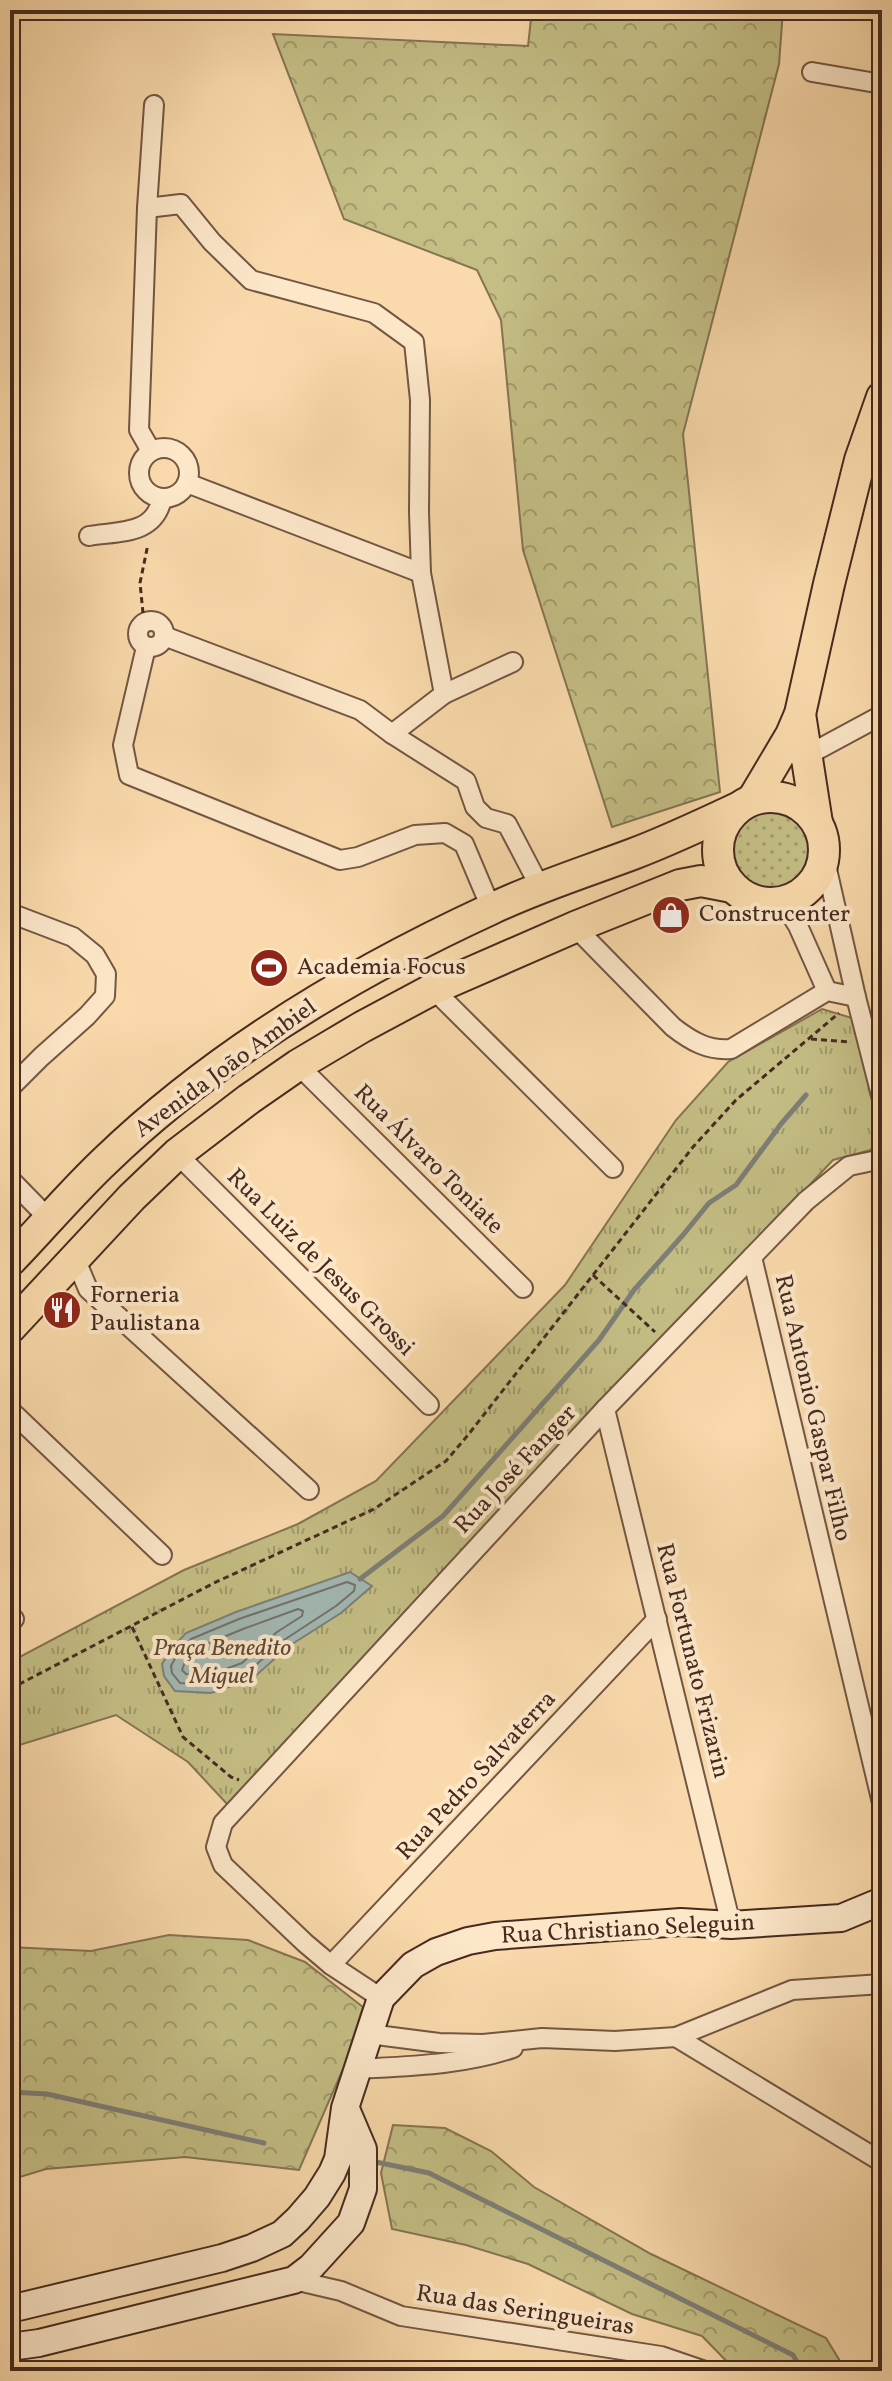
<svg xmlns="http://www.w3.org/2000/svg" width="892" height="2381" font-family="Vollkorn,serif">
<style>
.grass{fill:url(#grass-dots);stroke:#857452;stroke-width:2}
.forest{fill:url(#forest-crowns);stroke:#857452;stroke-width:2}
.park{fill:url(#park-tufts);stroke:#857452;stroke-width:2}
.water{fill:#a1b8b3;stroke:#7d7f78;stroke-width:2}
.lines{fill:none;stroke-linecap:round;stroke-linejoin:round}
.shore{stroke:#74716a;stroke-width:2}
.stream{stroke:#7d7f78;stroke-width:5}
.street-casing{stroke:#735643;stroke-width:22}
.secondary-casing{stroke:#462a20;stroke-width:30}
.primary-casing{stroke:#462a20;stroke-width:34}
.path{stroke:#462a20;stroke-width:3;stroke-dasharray:6 4;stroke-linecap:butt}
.street{stroke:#fce7c9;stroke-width:18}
.secondary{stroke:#fce7c9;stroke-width:26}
.primary{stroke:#fadaac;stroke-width:30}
.labels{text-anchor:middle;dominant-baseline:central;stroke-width:8;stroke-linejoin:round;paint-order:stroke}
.poi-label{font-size:24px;fill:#462a20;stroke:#fce7c9;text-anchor:start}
.street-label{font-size:24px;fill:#462a20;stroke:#fce7c9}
.park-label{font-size:24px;font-style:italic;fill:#5f4834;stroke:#fce7c9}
</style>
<defs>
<pattern id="grass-dots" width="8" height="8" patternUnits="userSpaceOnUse" patternTransform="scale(2)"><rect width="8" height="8" fill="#c4be85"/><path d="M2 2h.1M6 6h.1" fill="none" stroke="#a19b6c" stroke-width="1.8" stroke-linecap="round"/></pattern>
<pattern id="forest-crowns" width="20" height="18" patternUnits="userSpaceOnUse" patternTransform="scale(2)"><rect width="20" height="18" fill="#c4be85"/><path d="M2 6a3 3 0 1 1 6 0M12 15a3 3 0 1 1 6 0" fill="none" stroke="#a19b6c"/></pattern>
<pattern id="park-tufts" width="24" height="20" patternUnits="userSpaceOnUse" patternTransform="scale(2)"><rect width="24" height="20" fill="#c4be85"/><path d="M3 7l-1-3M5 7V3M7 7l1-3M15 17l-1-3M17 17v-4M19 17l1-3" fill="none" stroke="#a19b6c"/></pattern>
</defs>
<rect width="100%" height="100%" fill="#fadaac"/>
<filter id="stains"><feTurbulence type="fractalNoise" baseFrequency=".0025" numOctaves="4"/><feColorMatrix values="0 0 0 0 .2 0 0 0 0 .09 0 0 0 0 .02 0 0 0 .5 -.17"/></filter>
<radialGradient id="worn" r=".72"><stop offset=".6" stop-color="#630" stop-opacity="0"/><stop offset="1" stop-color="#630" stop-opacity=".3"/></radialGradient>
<circle class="grass" cx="773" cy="852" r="42"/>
<g class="forest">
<path d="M532,10H783L779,64L683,434L720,792L612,827L523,550L501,320L477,270L344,219L273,34L528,46Z"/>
<path d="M169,1935L248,1940L305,1962L363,2007L343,2069L299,2170L185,2157L46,2169L10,2180V1947L91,1951Z"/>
<path d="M393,2125L445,2128L491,2151L534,2187L651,2254L826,2338L846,2371H736L702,2336L632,2314L528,2264L466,2245L392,2229L381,2173Z"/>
</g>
<path class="park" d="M822,1009L852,1018L879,1128L871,1150L833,1160L228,1805L188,1762L116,1715L10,1748V1662L184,1570L298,1524L376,1481L565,1285L676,1120L728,1062Z"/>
<path class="water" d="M350,1572L372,1586L341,1613L289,1646L252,1679L211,1693L175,1691L164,1676L162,1664L172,1648L186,1633L236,1612Z"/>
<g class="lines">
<g class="shore">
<path d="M347,1582L355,1585L354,1591L336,1606L284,1640L248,1672L210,1685L180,1683L172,1673L171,1666L178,1653L191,1639L239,1619Z"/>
<path d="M298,1609L303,1611L302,1616L277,1632L242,1663L209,1675L186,1674L182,1670L186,1659L197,1648L243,1629Z"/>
</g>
<g class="stream">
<path d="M360,1579L443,1516L599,1340L634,1290L683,1235L709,1203L736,1185L781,1124L806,1095"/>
<path d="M10,2092L47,2094L264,2143"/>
<path d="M376,2162L429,2173L793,2355L802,2371"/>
</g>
<defs>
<g id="street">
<path d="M812,72L882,84"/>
<path d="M147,208L181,204L212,242L251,280L374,313L414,342L420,400L419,512L421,573L444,694"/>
<circle cx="164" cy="473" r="25"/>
<path d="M151,451L139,430L147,208L154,105"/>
<path d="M187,483L421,573"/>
<path d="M89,536C120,531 154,535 162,499"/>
<circle cx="151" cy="634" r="13"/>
<path d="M164,636L360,710L392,734L466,781L475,807L486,818L507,824L540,887"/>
<path d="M146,647L123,745L129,775L340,860L358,857L415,835L445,833L464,844L491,908"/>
<path d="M392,734L444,694L513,662"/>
<path d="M799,757L806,756L882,715"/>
<path d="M824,856L856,997L882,1099"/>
<path d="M783,902L798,926L827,991"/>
<path d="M10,913L73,937L95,955L106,974L105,996L87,1016L41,1057L10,1088"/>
<path d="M575,927L673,1027C691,1041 708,1051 731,1049L827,991L856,997"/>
<path d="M433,989L613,1168"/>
<path d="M298,1065L523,1288"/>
<path d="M177,1154L429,1405"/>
<path d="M10,1179L48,1218"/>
<path d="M752,1257L882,1803"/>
<path d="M75,1258L88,1289L309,1490"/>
<path d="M605,1409L731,1925"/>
<path d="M10,1410L162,1555"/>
<path d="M10,1616L14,1619"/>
<path d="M331,1965L657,1619"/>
<path d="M381,1998L331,1965L305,1943L223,1865L216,1847L223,1823L605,1409L806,1201L849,1166L882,1159"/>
<path d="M369,2034L439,2043L483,2044L542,2038L615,2041L676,2037L792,1990L882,1984"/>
<path d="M676,2037L882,2162"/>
<path d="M358,2069C411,2066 463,2065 513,2048"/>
<path d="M294,2280L341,2291L401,2316L661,2356L705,2371"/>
</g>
<g id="secondary">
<path d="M10,2309L222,2258L252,2248L282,2234L298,2219L317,2197L332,2173L338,2159L345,2108L381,1998L413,1965L436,1952L468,1941L495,1936L681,1922L731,1925L841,1918L882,1901"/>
<path d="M10,2347L39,2343L294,2280L311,2267L351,2223L363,2189V2149L346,2109"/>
</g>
<g id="primary">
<path d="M800,714L817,823"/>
<circle cx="771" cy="850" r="53"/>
<path d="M753,799L791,735L800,714L829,584L860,460L882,397"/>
<path d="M10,1261C42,1228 72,1192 106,1160C215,1055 354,972 491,909C537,887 585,872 633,854C668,841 703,824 738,808"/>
<path d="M10,1328L132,1197L177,1154L249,1099L298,1065L362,1027L433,989L575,927L680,885L701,881L732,887"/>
</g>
</defs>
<use href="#street" class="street-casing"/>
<use href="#secondary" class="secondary-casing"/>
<use href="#primary" class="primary-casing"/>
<g class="path">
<path d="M144,623L140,583L148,544"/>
<path d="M811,1039L851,1042"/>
<path d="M593,1275L655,1332"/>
<path d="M132,1627L183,1737L231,1777L239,1780"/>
<path d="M10,1689L214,1583L374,1509L446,1461L468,1435L693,1147L736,1100L839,1013"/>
</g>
<use href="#street" class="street"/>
<use href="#secondary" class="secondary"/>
<use href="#primary" class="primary"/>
</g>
<defs>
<symbol id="shop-disc" viewBox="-11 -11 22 22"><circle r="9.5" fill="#8f2418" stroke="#fce7c9"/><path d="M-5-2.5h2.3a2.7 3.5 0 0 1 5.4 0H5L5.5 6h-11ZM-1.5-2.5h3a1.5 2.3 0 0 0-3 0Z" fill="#fff"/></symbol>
<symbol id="stadium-disc" viewBox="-11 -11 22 22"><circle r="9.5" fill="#8f2418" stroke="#fce7c9"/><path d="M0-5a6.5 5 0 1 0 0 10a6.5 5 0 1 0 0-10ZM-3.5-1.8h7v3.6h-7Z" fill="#fff"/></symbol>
<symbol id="restaurant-disc" viewBox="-11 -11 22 22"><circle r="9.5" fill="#8f2418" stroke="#fce7c9"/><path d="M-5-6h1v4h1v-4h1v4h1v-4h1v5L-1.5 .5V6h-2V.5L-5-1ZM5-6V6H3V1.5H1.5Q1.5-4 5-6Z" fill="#fff"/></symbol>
</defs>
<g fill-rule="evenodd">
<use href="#shop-disc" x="649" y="893" width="44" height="44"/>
<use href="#stadium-disc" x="247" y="946" width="44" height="44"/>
<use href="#restaurant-disc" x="40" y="1288" width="44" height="44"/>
</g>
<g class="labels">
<g class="poi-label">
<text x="699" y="915">Construcenter</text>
<text x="297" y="968">Academia Focus</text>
<text x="90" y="1296">Forneria<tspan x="90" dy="28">Paulistana</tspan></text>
</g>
<g class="street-label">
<text transform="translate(226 1069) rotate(-36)">Avenida João Ambiel</text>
<text transform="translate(428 1160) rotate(45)">Rua Álvaro Toniate</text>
<text transform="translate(320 1263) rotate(45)">Rua Luiz de Jesus Grossi</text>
<text transform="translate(812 1408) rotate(77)">Rua Antonio Gaspar Filho</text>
<text transform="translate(516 1470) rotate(-47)">Rua José Fanger</text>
<text transform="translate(692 1661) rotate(76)">Rua Fortunato Frizarin</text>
<text transform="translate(477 1776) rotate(-47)">Rua Pedro Salvaterra</text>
<text transform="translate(628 1930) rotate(-3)">Rua Christiano Seleguin</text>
<text transform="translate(525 2311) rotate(9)">Rua das Seringueiras</text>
</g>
<g class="park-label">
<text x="222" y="1649">Praça Benedito<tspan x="222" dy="28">Miguel</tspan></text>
</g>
</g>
<rect width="892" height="2381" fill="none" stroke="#fadaac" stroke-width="40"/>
<rect x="12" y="12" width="868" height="2357" fill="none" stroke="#462a20" stroke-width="4"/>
<rect x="20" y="20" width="852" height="2341" fill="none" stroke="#462a20" stroke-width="2"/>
<rect width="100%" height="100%" filter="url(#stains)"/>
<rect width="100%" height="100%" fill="url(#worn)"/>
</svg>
